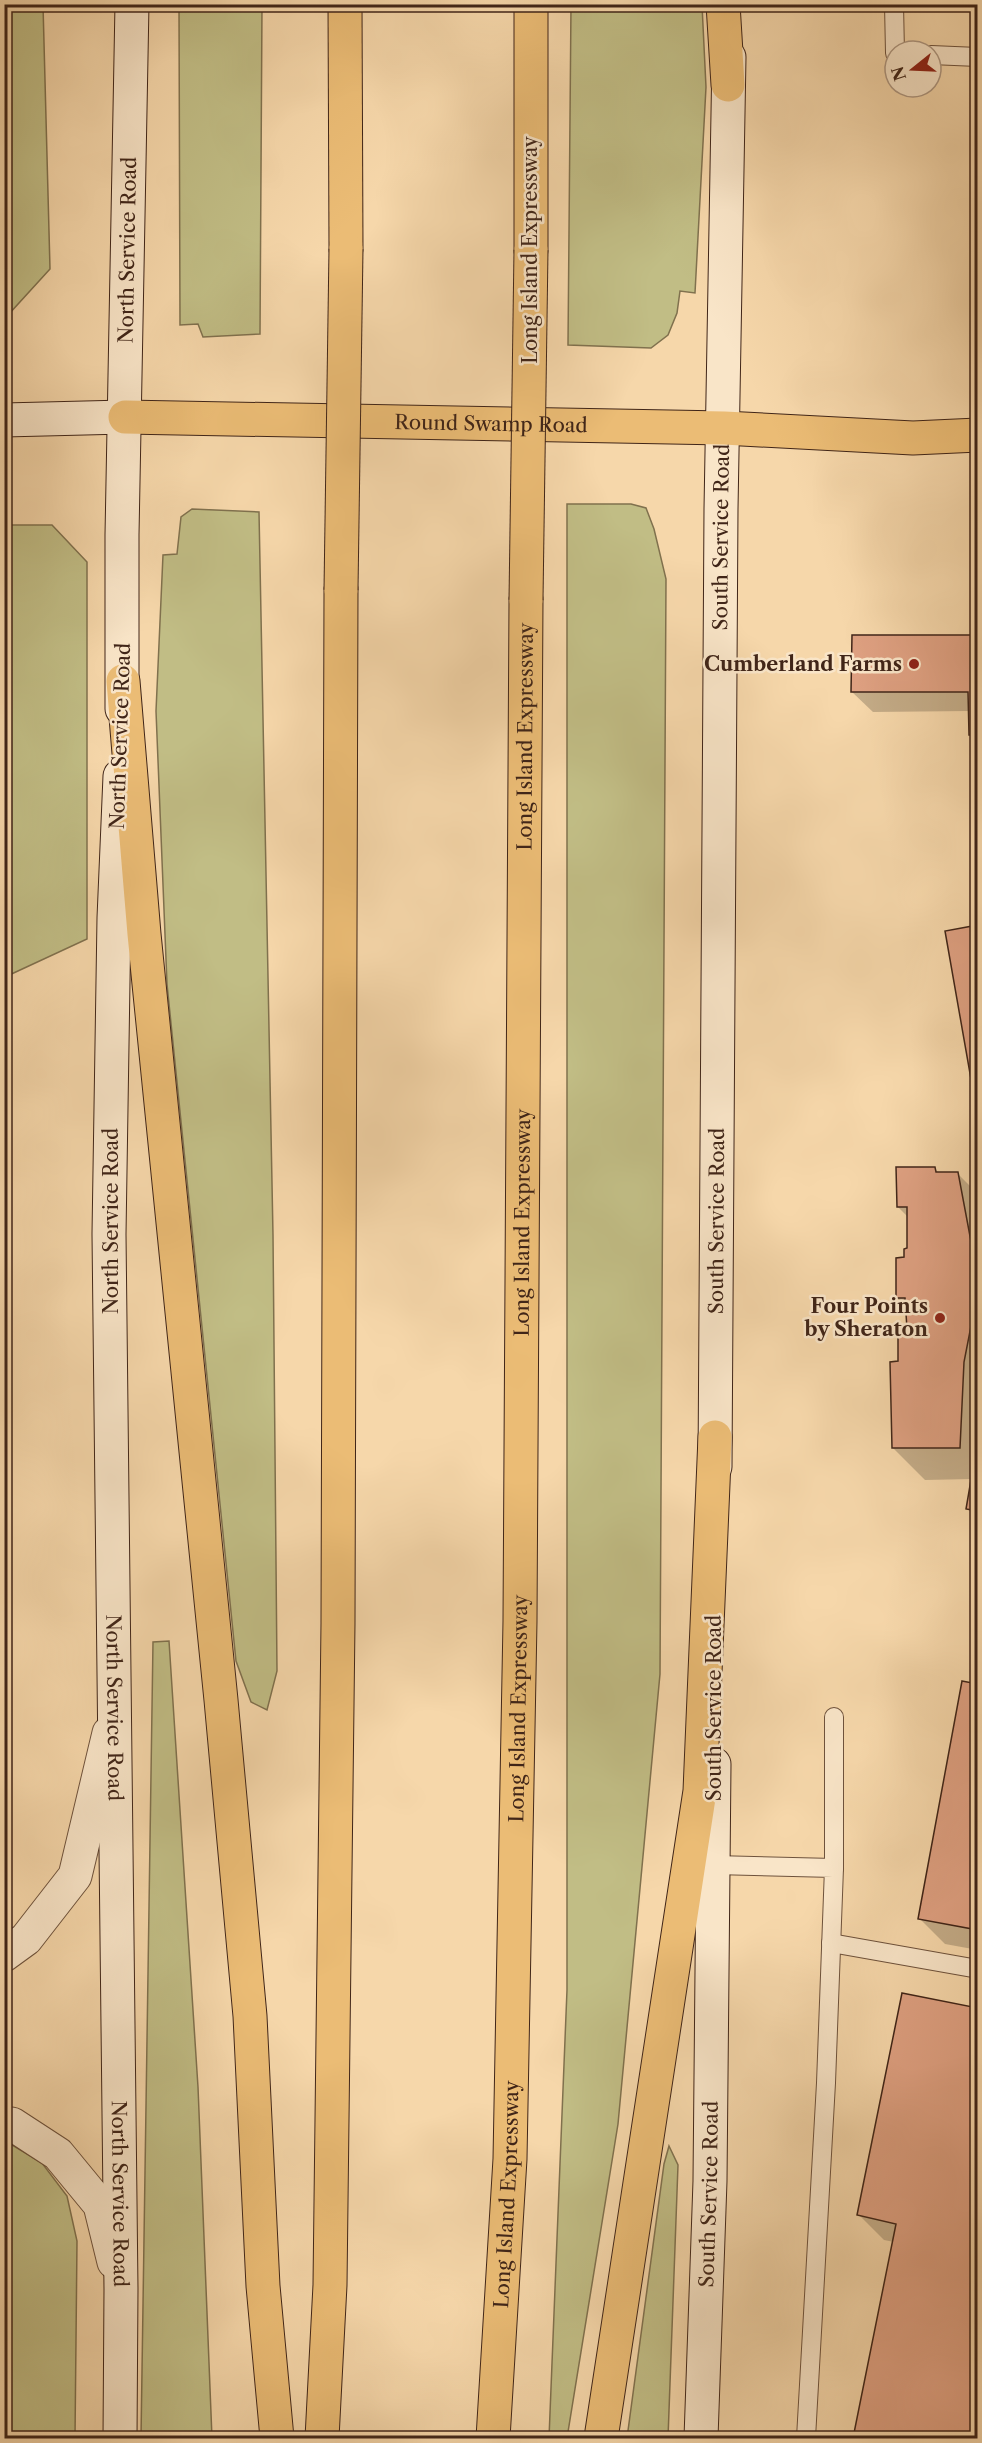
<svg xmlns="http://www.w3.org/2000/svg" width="982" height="2443" font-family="'Libre Caslon Text',serif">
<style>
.green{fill:#c1bd85;stroke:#80714e;stroke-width:1.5}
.shadow{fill:#0003}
.building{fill:#dea081;stroke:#402518;stroke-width:1.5}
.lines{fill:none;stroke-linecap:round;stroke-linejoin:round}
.service-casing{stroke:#6e523c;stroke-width:20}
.minor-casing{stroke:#6e523c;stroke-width:35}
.secondary-casing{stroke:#402518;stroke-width:35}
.primary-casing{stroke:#402518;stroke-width:35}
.motorway-casing{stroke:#402518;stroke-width:35}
.service{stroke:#f9e5c8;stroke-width:18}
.minor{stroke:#f9e5c8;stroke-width:33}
.secondary{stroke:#f9e5c8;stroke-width:33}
.primary{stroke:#ebbc75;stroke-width:33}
.motorway{stroke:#ebbc75;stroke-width:33}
.motorway-bridge-casing{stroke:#402518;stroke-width:35;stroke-linecap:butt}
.motorway-bridge{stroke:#ebbc75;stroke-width:33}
.poi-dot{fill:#8f2418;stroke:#f9e5c8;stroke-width:2}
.labels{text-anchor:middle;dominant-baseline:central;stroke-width:5;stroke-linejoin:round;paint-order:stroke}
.street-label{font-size:20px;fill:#402518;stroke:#f9e5c8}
.poi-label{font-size:20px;font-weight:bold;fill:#402518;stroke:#f9e5c8;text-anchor:end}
</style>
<rect width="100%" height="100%" fill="#f6d7aa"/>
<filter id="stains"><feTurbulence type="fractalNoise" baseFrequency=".00333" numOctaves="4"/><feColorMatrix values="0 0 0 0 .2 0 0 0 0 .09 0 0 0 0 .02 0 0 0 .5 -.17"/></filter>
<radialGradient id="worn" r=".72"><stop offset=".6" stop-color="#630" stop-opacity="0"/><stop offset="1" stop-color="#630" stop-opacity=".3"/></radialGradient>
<g class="green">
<path d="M5,4L43,5L50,269L8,315L5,316Z"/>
<path d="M179,5H262L260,334L203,337L198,324L180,325Z"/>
<path d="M571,5H702L706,87L695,293L680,291L677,313L668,335L651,348L568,345Z"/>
<path d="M567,504H631L646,508L654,529L666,579L660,1674L618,2124L567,2438H549L567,1990Z"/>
<path d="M192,509L259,512L273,1235L277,1671L267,1710L251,1702L236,1661L167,984L156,711L163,555L177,554L181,517Z"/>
<path d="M5,525H52L87,562V939L5,977Z"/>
<path d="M169,1641L198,2087L212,2438H141L153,1642Z"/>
<path d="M4,2140L42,2163L67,2196L77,2241L75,2438H5Z"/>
<path d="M669,2146L678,2165L668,2438H627L664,2164Z"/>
</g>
<g class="shadow">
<path d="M978,637V742L970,735V711L873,712L852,692Z"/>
<path d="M934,1168L939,1173L958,1174L978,1194V1518L967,1508L972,1479L925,1480L893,1448L899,1363L909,1330L907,1308L897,1298L908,1250V1217L898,1207Z"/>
<path d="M978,1685V1950L945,1944L920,1919Z"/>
<path d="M978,2009V2438H854L894,2242L884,2240L859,2215Z"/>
</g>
<g class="building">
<path d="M852,635H978V735H969L968,692H851Z"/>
<path d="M978,925V1119L945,931Z"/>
<path d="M896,1167H935L936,1172H958L975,1263H978V1290L964,1362L960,1448H892L890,1362L898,1361V1330L907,1329L905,1298H896V1258L904,1257V1249L907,1248V1207H897Z"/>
<path d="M978,1439V1511L966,1509Z"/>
<path d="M962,1681L978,1684V1930L918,1919Z"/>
<path d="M902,1993L978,2008V2438H853L896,2224L857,2215Z"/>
</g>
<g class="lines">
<defs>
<g id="service">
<path d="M894,4L895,53"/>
<path d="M931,55L978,57"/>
<path d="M714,1865L834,1868L826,2083L806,2438"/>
<path d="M834,1868V1717"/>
<path d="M831,1943L978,1969"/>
</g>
<g id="minor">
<path d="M4,1955L26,1939L75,1876L109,1733"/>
<path d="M4,2123L12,2124L58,2154L100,2205L114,2262"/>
</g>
<g id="secondary">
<path d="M4,420L125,417"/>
<path id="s1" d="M122,709V535L132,4"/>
<path id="s2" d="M120,776L114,918L109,1234L121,2289L120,2438"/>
<path id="s3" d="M715,1467L721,509L729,57"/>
<path id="s4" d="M701,2438L710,2181L714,1764"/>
</g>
<g id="primary">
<path id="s5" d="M125,417L724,428L913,438L978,435"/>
</g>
<g id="motorway">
<path d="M345,4L346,249"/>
<path d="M531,4V250"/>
<path d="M723,4L728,85"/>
<path d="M123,681L144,934L221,1700L250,2016L263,2286L277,2438"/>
<path d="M322,2438L330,2285L338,1623L341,590"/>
<path id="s6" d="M493,2438L510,2159L520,1621L526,600"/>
<path d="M601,2438L700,1791L715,1437"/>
</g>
</defs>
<use href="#service" class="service-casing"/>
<use href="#minor" class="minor-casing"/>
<use href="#secondary" class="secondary-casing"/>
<use href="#primary" class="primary-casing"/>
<use href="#motorway" class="motorway-casing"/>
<use href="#service" class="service"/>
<use href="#minor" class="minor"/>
<use href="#secondary" class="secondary"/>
<use href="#primary" class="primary"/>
<use href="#motorway" class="motorway"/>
<defs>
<g id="motorway-bridge">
<path d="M341,590L346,249"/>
<path d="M526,600L531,250"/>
</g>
</defs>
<use href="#motorway-bridge" class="motorway-bridge-casing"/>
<use href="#motorway-bridge" class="motorway-bridge"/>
</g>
<g class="poi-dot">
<circle cx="914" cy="664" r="6"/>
<circle cx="940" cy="1318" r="6"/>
</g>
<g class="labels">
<g class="street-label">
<text stroke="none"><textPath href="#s1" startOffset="459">North Service Road</textPath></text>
<text transform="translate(530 250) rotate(-90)">Long Island Expressway</text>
<text stroke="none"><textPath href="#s5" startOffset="366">Round Swamp Road</textPath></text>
<text stroke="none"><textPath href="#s3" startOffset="930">South Service Road</textPath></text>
<text transform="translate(120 736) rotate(-88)">North Service Road</text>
<text stroke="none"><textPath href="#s6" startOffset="1702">Long Island Expressway</textPath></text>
<text transform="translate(111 1221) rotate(-90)">North Service Road</text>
<text stroke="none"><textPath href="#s6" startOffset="1216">Long Island Expressway</textPath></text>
<text stroke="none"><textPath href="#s3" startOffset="246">South Service Road</textPath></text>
<text stroke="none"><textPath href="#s2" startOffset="932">North Service Road</textPath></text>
<text stroke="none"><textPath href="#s6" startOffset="730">Long Island Expressway</textPath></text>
<text transform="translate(714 1708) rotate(-90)">South Service Road</text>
<text stroke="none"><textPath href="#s2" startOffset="1418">North Service Road</textPath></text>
<text stroke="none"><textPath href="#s4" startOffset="244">South Service Road</textPath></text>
<text stroke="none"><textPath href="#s6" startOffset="244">Long Island Expressway</textPath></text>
</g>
<g class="poi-label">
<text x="902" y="664">Cumberland Farms</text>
<text x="928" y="1306">Four Points<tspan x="928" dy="23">by Sheraton</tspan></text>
</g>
</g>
<rect width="982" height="2443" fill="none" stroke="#f6d7aa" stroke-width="24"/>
<rect x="6" y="6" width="970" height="2431" fill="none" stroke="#402518" stroke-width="3"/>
<rect x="12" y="12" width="958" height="2419" fill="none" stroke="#402518" stroke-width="1.5"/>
<g transform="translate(913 69) rotate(252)"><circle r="28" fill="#f9e5c8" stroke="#af9882" stroke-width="1.5"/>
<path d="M0-4.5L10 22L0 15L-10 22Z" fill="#8f2418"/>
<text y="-9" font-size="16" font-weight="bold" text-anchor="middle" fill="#402518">N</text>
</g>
<rect width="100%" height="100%" filter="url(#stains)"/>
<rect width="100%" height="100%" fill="url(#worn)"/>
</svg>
